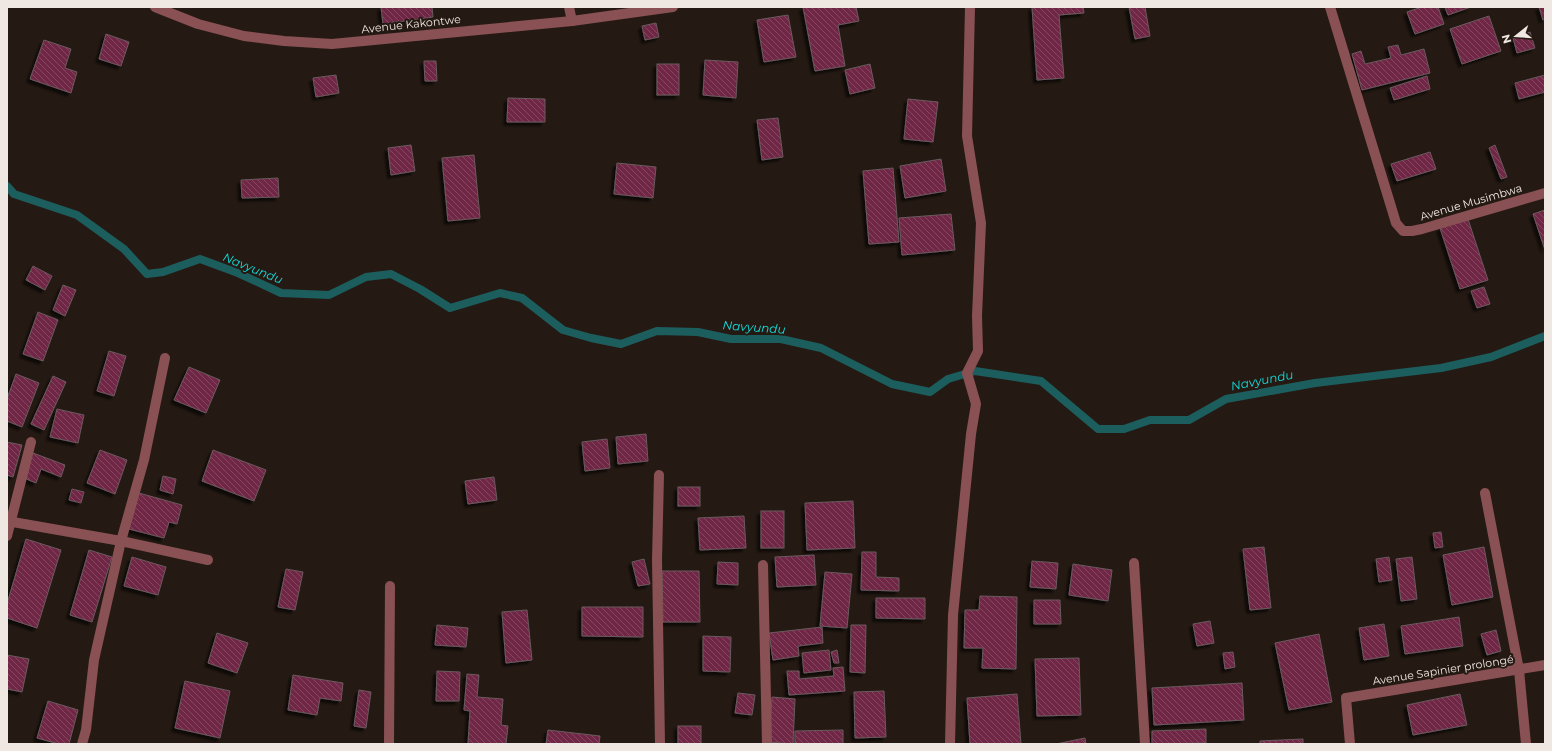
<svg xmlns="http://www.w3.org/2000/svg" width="1552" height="751" font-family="Montserrat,sans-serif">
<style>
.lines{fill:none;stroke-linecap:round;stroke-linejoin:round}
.stream{stroke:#1c5e5e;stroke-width:8}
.building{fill:url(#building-back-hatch);stroke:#6a5a5f;filter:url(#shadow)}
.minor{stroke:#895154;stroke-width:10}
.labels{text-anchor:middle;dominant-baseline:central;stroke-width:4;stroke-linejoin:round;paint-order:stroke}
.street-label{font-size:11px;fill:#efe7e2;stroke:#251a13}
.water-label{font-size:12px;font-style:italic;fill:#12dfdf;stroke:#251a13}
</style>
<defs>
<pattern id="building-back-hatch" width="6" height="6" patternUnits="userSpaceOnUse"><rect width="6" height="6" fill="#6f2644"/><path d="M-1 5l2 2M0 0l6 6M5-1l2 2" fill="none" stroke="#84465f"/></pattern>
<filter id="shadow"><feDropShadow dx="-3.5" dy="3.5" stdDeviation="1" flood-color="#0009"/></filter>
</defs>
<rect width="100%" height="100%" fill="#251a13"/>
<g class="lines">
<path class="stream" d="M7,186L14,194L77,215L124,249L147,274L163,272L200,259L238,273L281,293L329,295L366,277L391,274L420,289L450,308L500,293L522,298L563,330L591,338L621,344L657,331L698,332L731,339H781L821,348L892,384L930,392L948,379L975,371L1041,381L1098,429H1124L1150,420H1189L1226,399L1315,383L1441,368L1491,357L1545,336"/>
</g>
<g class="building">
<path d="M381,7H432L433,17L383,24Z"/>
<path d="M803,7H856L859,21L838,25L845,66L815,71Z"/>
<path d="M1032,7H1083L1084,13L1059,15L1064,78L1037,80Z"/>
<path d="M1129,7H1145L1150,36L1135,39Z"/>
<path d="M1422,7H1438L1444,24L1415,34L1407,12Z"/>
<path d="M1445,7H1471L1448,15Z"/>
<path d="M1539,7H1545V19L1543,20Z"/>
<path d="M788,15L796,57L764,62L757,20Z"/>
<path d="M1489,16L1501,51L1462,64L1450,29Z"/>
<path d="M656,23L659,37L645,40L642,26Z"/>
<path d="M1530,32L1535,48L1517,53L1513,38Z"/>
<path d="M106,34L129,42L121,66L99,59Z"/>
<path d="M44,40L71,49L65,68L77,72L71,93L30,79Z"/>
<path d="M1398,45L1401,55L1424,49L1430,73L1362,90L1352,54L1361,51L1365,64L1391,58L1388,47Z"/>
<path d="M705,60L738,62L736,98L703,95Z"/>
<path d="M424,61H436L437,81H425Z"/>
<rect x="657" y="64" width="22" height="31"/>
<path d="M870,64L875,88L850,94L845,70Z"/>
<path d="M336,75L339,93L316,97L313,78Z"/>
<path d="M1545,75V92L1519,99L1515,83Z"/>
<path d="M1427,76L1430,89L1394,100L1390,88Z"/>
<path d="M508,98L545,99V122H507Z"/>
<path d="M908,99L938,102L933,142L904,139Z"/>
<path d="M778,118L783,157L762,160L757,120Z"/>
<path d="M411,145L415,171L391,175L388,148Z"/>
<path d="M1495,145L1507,177L1501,179L1489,148Z"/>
<path d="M1430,152L1436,169L1397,181L1391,164Z"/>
<path d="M474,155L480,218L448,221L442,158Z"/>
<path d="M941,159L946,191L905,198L900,166Z"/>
<path d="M617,163L656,167L653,198L614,194Z"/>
<path d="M893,168L899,242L869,244L863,171Z"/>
<path d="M278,178L279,197L242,198L241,180Z"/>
<path d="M1545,210V250L1533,214Z"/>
<path d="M951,214L955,250L902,255L899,218Z"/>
<path d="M1468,219L1488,280L1460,289L1440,228Z"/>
<path d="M33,266L52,276L45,290L26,280Z"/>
<path d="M63,285L76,290L65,316L53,310Z"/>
<path d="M1484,287L1490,304L1477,308L1471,291Z"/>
<path d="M38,312L58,320L43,361L23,354Z"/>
<path d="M109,351L126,356L114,396L97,391Z"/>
<path d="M189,367L220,380L206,413L174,400Z"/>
<path d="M16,374L39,383L22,427L7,421V399Z"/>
<path d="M53,376L66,382L44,430L31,424Z"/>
<path d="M57,409L84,415L78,443L50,437Z"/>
<path d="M646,434L648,461L618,464L616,437Z"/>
<path d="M607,439L610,468L585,471L582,442Z"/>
<path d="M7,442L22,445L13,477L7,475Z"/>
<path d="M100,450L127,460L115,494L87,483Z"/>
<path d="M213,450L266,470L254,501L202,481Z"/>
<path d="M33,453L65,465L61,477L41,469L36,483L24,478Z"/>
<path d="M163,476L176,479L173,494L160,490Z"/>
<path d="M494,477L497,500L468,504L465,481Z"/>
<rect x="678" y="487" width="22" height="19"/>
<path d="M72,489L84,492L81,503L69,500Z"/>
<path d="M139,493L182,505L177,524L169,522L164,538L129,529Z"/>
<path d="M853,501L855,548L807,550L805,503Z"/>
<rect x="761" y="511" width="23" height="37"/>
<path d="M744,516L746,548L700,550L698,518Z"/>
<path d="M1441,532L1443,547L1435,548L1433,533Z"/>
<path d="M26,539L61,550L37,628L7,618V604Z"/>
<path d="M1264,547L1271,608L1250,610L1243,549Z"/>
<path d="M1484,547L1493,597L1452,605L1443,555Z"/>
<path d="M89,550L112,557L92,622L70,615Z"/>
<path d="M862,552H876V577L899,578V591L861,590Z"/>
<path d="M814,555L816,585L777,587L775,557Z"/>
<path d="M132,557L166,567L158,595L124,586Z"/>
<path d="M1389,557L1392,580L1379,582L1376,559Z"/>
<path d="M1412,557L1417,599L1401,601L1396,559Z"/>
<path d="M644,559L650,584L638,586L632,562Z"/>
<path d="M1032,561L1058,563L1056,589L1030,587Z"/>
<path d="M718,562L738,563V585L717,584Z"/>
<path d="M1073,564L1112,570L1108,601L1069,595Z"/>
<path d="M286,569L303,572L295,610L278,607Z"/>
<path d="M662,571H699L700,622H663Z"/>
<path d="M825,572L852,574L847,628L820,626Z"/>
<path d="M980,596L1017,597L1016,669L982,668L983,648H964L965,610H979Z"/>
<path d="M876,598H925V619L876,618Z"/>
<path d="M1034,600H1060L1061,624H1034Z"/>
<path d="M582,607H643V637L582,636Z"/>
<path d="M527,610L532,660L506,663L502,612Z"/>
<path d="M1459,617L1463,646L1405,654L1401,626Z"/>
<path d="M1210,621L1214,643L1197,646L1193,624Z"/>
<path d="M1384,624L1389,656L1364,660L1359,628Z"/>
<path d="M437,625L468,628L466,647L435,645Z"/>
<path d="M851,625H866L865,673L850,672Z"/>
<path d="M822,627L823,643L798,646L799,656L773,660L769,633Z"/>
<path d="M1496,630L1501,651L1487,655L1481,634Z"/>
<path d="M217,633L248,643L237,673L208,663Z"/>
<path d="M1319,634L1332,702L1289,710L1275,643Z"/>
<path d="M703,636L731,637L730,672L703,671Z"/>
<path d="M829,650L831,670L804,673L802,653Z"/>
<path d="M837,650L839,663H834L831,652Z"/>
<path d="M1233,652L1235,667L1225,669L1223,653Z"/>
<path d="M7,655L29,659L22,692L7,689Z"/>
<path d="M1079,658L1081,715L1037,716L1035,659Z"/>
<path d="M843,667L845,691L789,695L787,671H799V679L834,676L833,668Z"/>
<path d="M437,671L460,672L459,701H436Z"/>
<path d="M467,674L479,675L477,697L503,699L501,725L508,726L506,744H468L470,711L464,710Z"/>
<path d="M293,675L343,683L341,701L320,698L317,715L288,710Z"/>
<path d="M185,681L230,691L220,738L175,728Z"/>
<path d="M1242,683L1244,720L1154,725L1152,688Z"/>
<path d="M359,690L371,692L366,728L354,726Z"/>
<path d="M884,691L886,737L855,738L854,692Z"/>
<path d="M738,693L755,695L752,715L735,713Z"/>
<path d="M1017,694L1021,744H970L967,698Z"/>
<path d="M1460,694L1467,725L1413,735L1407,705Z"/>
<path d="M772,697L795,699L793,744L769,742Z"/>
<path d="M48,701L78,710L69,744H59L37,738Z"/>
<rect x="678" y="726" width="23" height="18"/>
<path d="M1206,729V743L1152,744V731Z"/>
<path d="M548,730L600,736L599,744H546Z"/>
<path d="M843,730V744H795V731Z"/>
<path d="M1085,738L1086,744H1056Z"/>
<path d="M1303,739V744H1260V741Z"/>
</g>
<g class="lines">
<g class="minor">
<path d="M155,7L198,24L244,36L284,41L332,44L572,21L673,7"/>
<path d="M569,7L572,21"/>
<path d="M1330,7L1393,213L1396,223L1403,231H1412L1422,229L1545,193"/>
<path d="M659,475L657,560L660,744"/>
<path d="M1485,493L1519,670L1526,744"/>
<path d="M7,521L121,541L208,560"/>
<path d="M7,536L31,442"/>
<path d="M1134,563L1145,744"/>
<path d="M763,565L767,744"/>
<path d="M82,744L86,730L94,660L121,541L144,460L165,358"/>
<path d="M389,744L390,586"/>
<path d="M950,744L953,615L971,434L976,404L967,373L978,351L977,316L981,223L967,136L970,7"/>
<path d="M1350,744L1346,698L1545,665"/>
</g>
</g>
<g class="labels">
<g class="street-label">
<text transform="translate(411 24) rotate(-6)">Avenue Kakontwe</text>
<text transform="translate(1471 202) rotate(-16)">Avenue Musimbwa</text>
<text transform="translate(1443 670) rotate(-9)">Avenue Sapinier prolongé</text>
</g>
<g class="water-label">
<text transform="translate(253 268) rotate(22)">Navyundu</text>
<text transform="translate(754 327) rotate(4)">Navyundu</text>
<text transform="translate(1262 380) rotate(-11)">Navyundu</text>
</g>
</g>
<rect width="1552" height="751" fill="none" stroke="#efe7e2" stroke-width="16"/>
<g transform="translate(1516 36) rotate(253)" stroke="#251a13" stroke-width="3" paint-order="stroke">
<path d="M0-3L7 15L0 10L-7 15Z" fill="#efe7e2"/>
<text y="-6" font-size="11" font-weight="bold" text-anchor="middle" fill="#efe7e2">N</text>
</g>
</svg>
